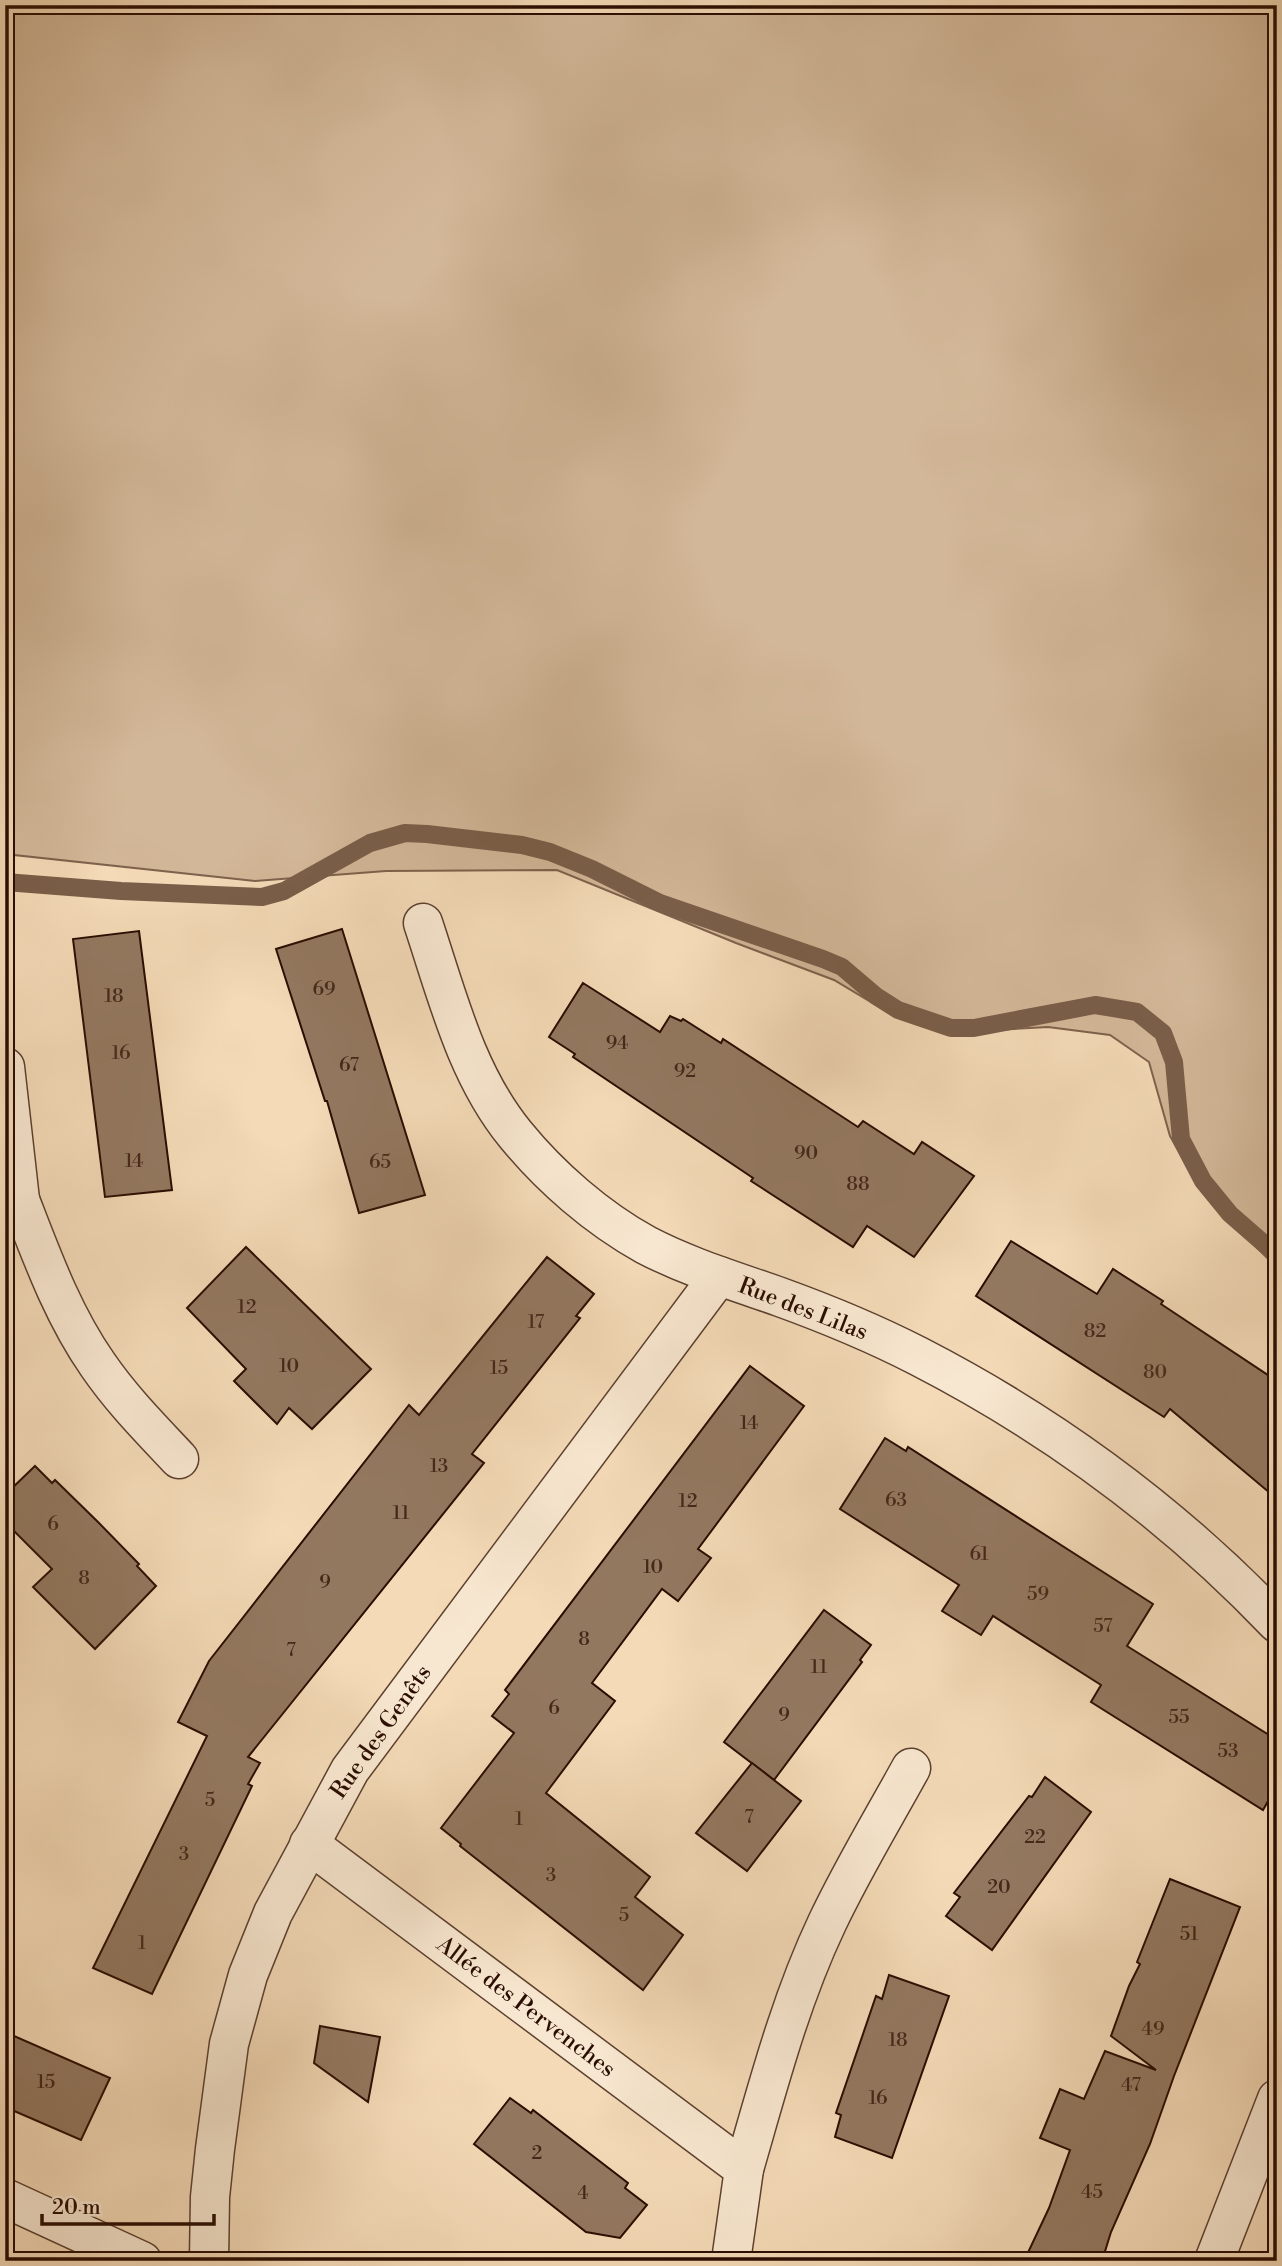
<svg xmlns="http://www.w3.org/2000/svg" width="1282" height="2266" font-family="'Libre Bodoni',serif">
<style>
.green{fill:#d2b798;stroke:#7e624d;stroke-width:2}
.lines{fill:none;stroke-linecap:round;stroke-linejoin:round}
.stream{stroke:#7a5e49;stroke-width:18}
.building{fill:#937860;stroke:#2a0d02;stroke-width:2}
.minor-casing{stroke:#5c402f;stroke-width:41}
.minor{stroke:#f8e7d0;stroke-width:38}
.labels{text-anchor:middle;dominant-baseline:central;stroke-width:5;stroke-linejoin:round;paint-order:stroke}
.number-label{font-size:19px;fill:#44281a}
.street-label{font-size:23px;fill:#2a0d02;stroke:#f8e7d0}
</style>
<rect width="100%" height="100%" fill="#f4dab7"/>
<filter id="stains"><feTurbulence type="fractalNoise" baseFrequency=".00286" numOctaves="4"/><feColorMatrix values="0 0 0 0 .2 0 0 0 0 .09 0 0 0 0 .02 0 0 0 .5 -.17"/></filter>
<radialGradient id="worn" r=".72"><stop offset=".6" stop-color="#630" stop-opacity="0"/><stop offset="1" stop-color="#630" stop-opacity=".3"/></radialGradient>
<path class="green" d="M5,5H1277V1268L1205,1195L1170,1136L1149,1062L1110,1035L1048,1027L944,1033L891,1014L834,980L736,943L557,870L386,871L255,881L5,854Z"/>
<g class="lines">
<path class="stream" d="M5,882L121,891L262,897L284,891L370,843L405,833L427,834L522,845L550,852L592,869L660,903L823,959L842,967L876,996L898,1010L951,1028H974L1095,1005L1137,1012L1163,1033L1174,1062L1181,1139L1203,1181L1230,1214L1277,1255"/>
</g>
<g class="building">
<path d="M342,929L425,1195L359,1213L327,1101H325L276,949Z"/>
<path d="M139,931L172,1190L105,1197L73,939Z"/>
<path d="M583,983L660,1032L670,1016L681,1021L683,1019L721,1043L723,1039L858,1127L863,1121L914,1154L922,1142L974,1176L914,1257L867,1226L853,1247L751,1181L753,1178L573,1057L575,1054L549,1037Z"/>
<path d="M1011,1241L1097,1294L1113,1269L1163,1301L1161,1304L1277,1381V1499L1170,1409L1164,1417L976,1296Z"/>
<path d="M246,1247L371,1369L312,1429L289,1408L277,1424L234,1381L246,1369L187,1308Z"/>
<path d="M547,1257L594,1294L576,1316L580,1318L472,1454L484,1463L248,1757L260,1763L248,1784L252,1786L152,1994L93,1968L207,1736L178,1722L209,1661L409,1405L419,1415Z"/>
<path d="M750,1366L804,1406L698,1549L711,1558L678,1601L662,1589L592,1683L615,1701L546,1793L650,1877L635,1897L683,1935L643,1990L460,1846L461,1844L441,1828L514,1733L492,1716L509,1694L505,1690Z"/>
<path d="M885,1438L906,1451L908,1447L1153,1604L1127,1646L1277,1740V1785L1263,1810L1091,1702L1101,1685L993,1616L981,1635L942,1611L959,1585L840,1509Z"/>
<path d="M35,1466L52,1483L55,1480L98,1522L139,1564L137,1566L156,1586L95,1649L33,1587L52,1569L5,1522V1495Z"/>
<path d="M824,1610L871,1645L860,1660L862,1662L774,1780L724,1742Z"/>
<path d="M752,1763L801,1801L747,1871L696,1833Z"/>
<path d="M1045,1777L1091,1812L992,1950L946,1916L960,1897L954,1893L1029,1796L1032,1797Z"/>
<path d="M1170,1879L1240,1907L1174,2076L1150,2144L1111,2232L1102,2261H1024L1049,2208L1070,2150L1040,2138L1060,2089L1084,2099L1105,2051L1156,2070L1111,2036L1129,1986L1140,1964L1137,1962Z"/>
<path d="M889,1975L949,1996L892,2158L835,2137L841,2115L836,2113L876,1996L882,1999Z"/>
<path d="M320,2026L380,2037L368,2102L314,2063Z"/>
<path d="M5,2032L110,2078L81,2140L5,2107Z"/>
<path d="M510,2098L531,2113L533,2110L628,2183L625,2188L647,2205L620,2238L586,2232L474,2144Z"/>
</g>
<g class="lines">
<defs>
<g id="minor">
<path d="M423,923C447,995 466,1074 515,1134C550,1177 597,1218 646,1245C688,1267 735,1281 780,1297C827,1314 873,1333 918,1356C1052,1425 1173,1514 1277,1623"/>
<path d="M5,1067L20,1200L5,1203"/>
<path d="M20,1200C42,1257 63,1315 98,1365C122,1400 151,1429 179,1459"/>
<path d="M309,1844L744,2169L731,2261"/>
<path d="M744,2169C768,2086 790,2001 827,1923C852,1870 883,1819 911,1768"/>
<path d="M5,2198L142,2261"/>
<path d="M209,2261L210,2197L215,2149L229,2044L248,1975L273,1913L350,1770L719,1276"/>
<path d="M1214,2261L1277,2099"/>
</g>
</defs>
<use href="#minor" class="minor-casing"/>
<use href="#minor" class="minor"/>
</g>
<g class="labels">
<g class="number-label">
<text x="324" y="989">69</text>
<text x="114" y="996">18</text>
<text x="617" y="1043">94</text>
<text x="121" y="1053">16</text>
<text x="349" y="1065">67</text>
<text x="685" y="1071">92</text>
<text x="806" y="1153">90</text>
<text x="134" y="1161">14</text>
<text x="380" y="1162">65</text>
<text x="858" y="1184">88</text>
<text x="247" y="1307">12</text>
<text x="536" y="1322">17</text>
<text x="1095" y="1331">82</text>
<text x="289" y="1366">10</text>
<text x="499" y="1368">15</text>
<text x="1155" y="1372">80</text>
<text x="749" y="1423">14</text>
<text x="439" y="1466">13</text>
<text x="896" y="1500">63</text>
<text x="688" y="1501">12</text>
<text x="401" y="1513">11</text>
<text x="53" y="1524">6</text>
<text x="979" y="1554">61</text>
<text x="653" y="1567">10</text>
<text x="84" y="1578">8</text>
<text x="325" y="1582">9</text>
<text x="1038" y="1594">59</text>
<text x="1103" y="1626">57</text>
<text x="584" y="1639">8</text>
<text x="291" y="1650">7</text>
<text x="819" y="1667">11</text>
<text x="554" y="1708">6</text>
<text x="784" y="1715">9</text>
<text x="1179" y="1717">55</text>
<text x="1228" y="1751">53</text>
<text x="210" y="1800">5</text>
<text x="749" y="1817">7</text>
<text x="519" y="1819">1</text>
<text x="1035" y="1837">22</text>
<text x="184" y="1854">3</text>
<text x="551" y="1875">3</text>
<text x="999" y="1887">20</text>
<text x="624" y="1915">5</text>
<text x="1189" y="1934">51</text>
<text x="142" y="1943">1</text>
<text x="1153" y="2029">49</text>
<text x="898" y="2040">18</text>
<text x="46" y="2082">15</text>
<text x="1131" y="2085">47</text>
<text x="878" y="2098">16</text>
<text x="537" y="2153">2</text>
<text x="1092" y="2192">45</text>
<text x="583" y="2193">4</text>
</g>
<g class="street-label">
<text transform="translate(803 1309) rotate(21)">Rue des Lilas</text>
<text transform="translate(381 1732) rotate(-55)">Rue des Genêts</text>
<text transform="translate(526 2007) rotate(37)">Allée des Pervenches</text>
</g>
</g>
<rect width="1282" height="2266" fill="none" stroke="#f4dab7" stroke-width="28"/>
<rect x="7" y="7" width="1268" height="2252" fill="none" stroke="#2a0d02" stroke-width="3.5"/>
<rect x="14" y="14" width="1254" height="2238" fill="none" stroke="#2a0d02" stroke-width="2"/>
<path d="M42 2214v10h172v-10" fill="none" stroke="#2a0d02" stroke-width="3.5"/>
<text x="52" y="2214" font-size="21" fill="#2a0d02" stroke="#f8e7d0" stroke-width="5" paint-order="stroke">20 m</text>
<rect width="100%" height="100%" filter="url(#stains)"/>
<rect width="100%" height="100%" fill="url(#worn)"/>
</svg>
